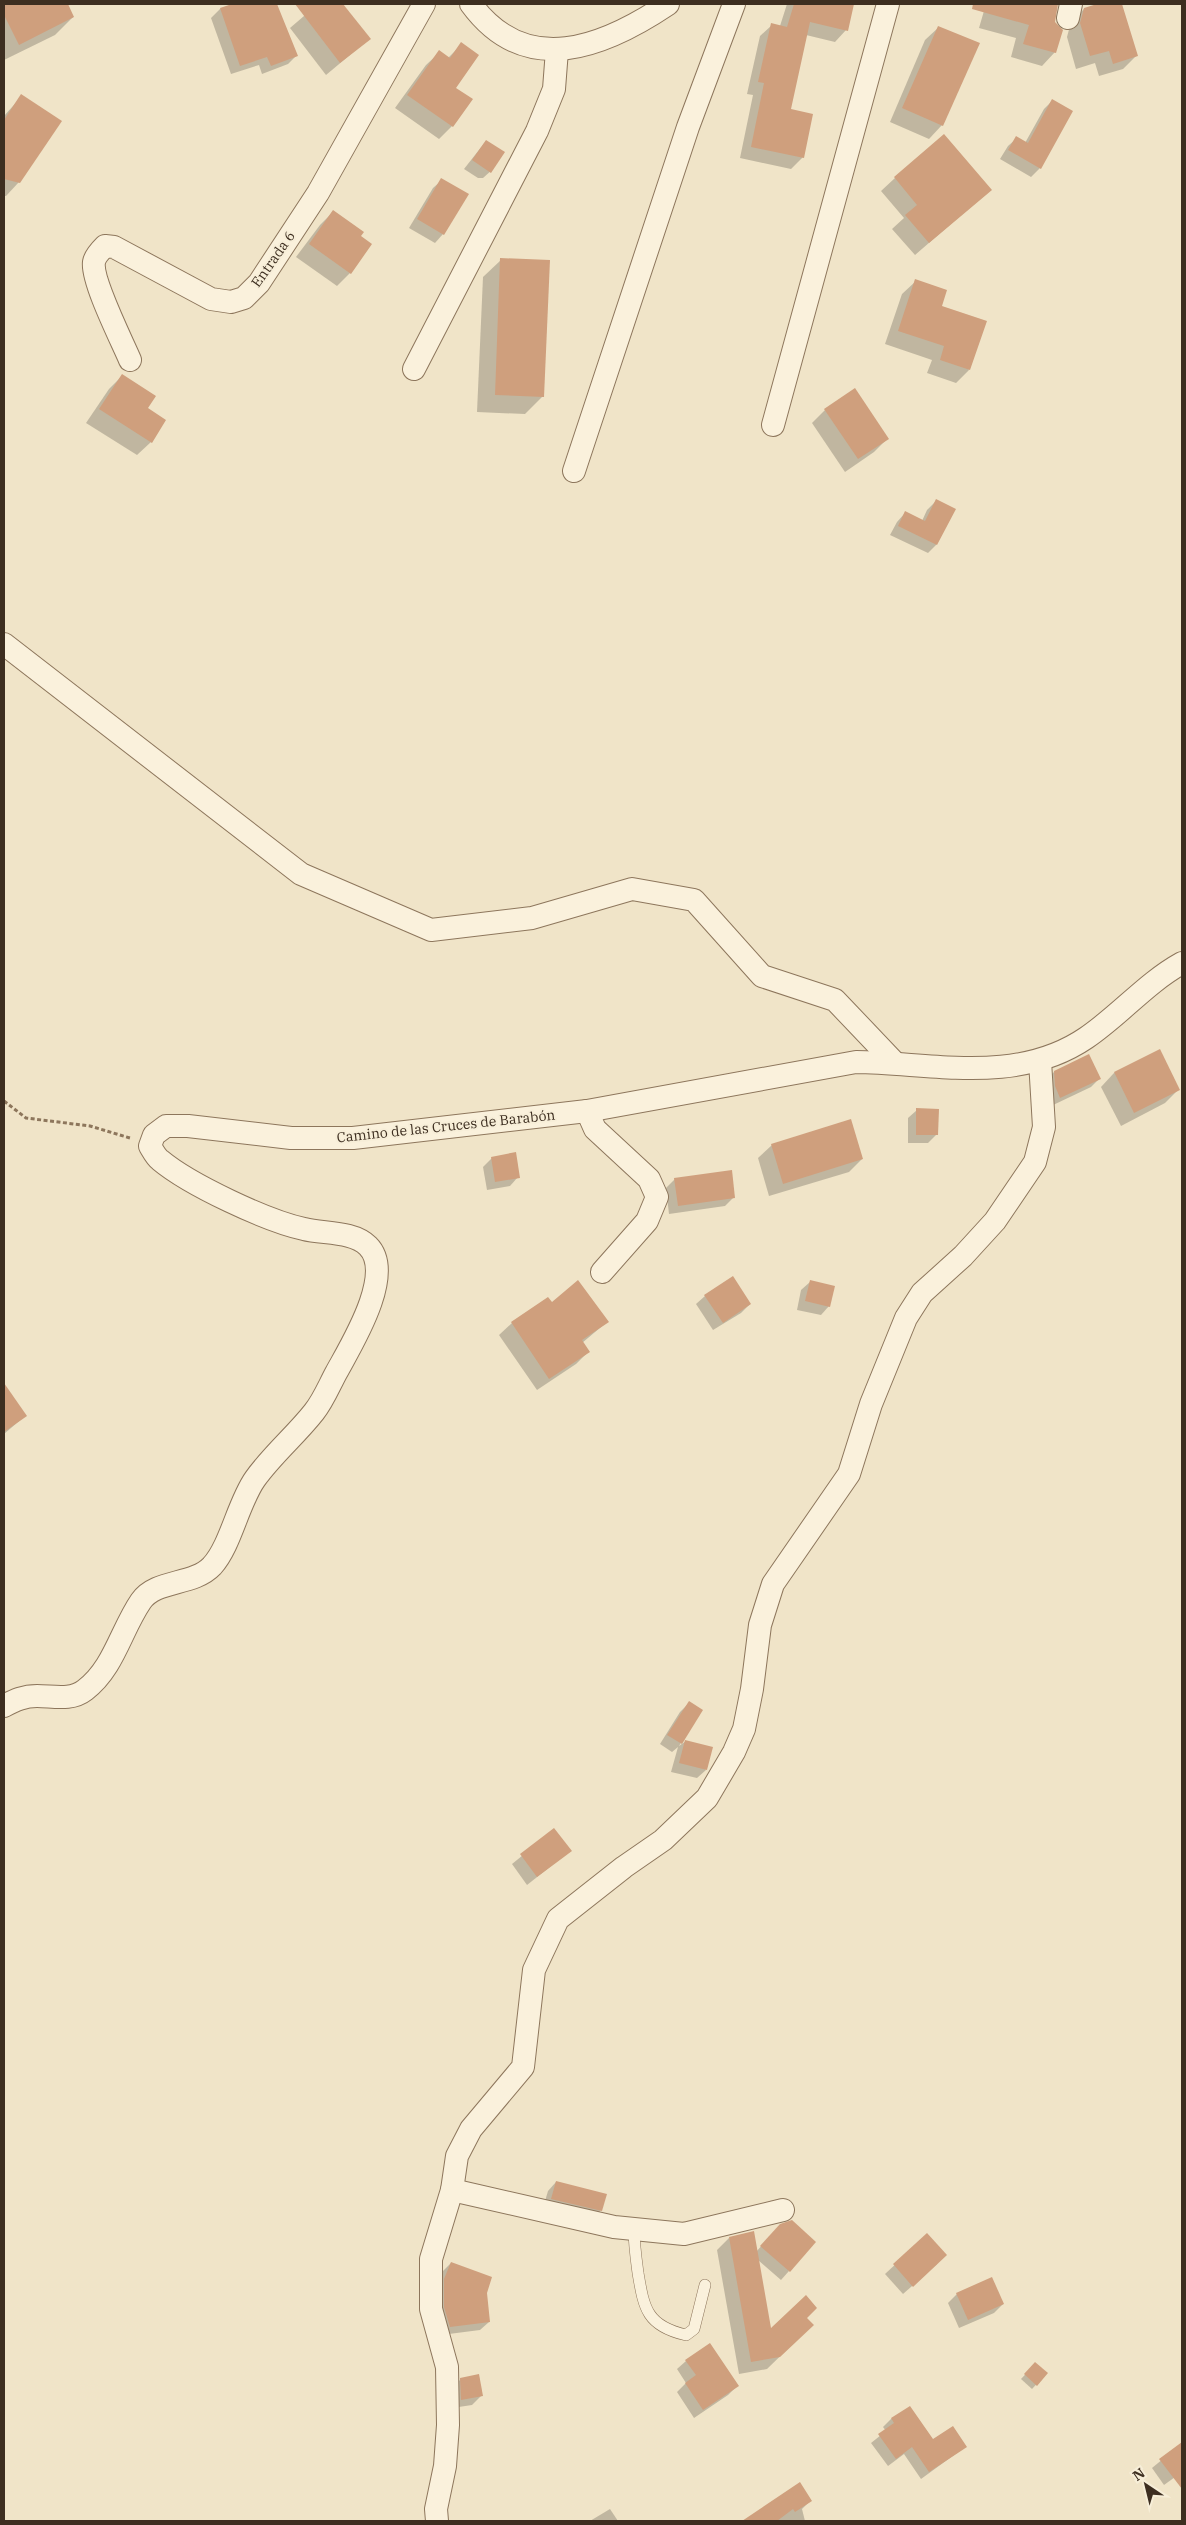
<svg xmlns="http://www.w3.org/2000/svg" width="1186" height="2525" font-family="'IBM Plex Serif',serif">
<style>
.shadow{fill:#0003}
.building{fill:#cf9f7d}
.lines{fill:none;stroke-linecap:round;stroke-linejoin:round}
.service-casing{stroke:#8d765c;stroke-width:12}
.minor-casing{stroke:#8d765c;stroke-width:24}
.path{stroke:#8d765c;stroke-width:3;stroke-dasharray:4 2.5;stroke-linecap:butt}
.service{stroke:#faf1dc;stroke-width:11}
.minor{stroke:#faf1dc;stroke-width:22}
.labels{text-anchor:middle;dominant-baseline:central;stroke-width:4;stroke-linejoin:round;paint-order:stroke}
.street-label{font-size:14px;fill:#3d2e20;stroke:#f7eed8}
</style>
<rect width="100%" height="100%" fill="#f0e4c8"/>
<g class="shadow">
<path d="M4,4H66L73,17L55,35L4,60Z"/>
<path d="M235,4H276L297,55L288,64L262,74L259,65L231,74L211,18L220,9Z"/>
<path d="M318,4H342L369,39L326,75L290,28Z"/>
<path d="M787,4H853L846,30L835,42L806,35L789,110L803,157L791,169L740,158L753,95L747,94L760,36L772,25L780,26Z"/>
<path d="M986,4H1056L1054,15L1055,52L1042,66L1011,57L1016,38L979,28Z"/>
<path d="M1101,4H1121L1136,56L1123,69L1099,76L1095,63L1076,69L1067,37L1071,22L1084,9Z"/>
<path d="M939,27L942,125L929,139L890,122L925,40Z"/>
<path d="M462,44L454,88L452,126L439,139L395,108L426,65L440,52L448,58Z"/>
<path d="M22,96L19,182L6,196H4V116Z"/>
<path d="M1052,101L1040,168L1031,177L1000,159L1008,146L1017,138L1025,143L1044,109Z"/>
<path d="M486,141L493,169L483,178H478L464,169Z"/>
<path d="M895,178L990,190L915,255L892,229L904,218L881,191Z"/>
<path d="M442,180L443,234L435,243L409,228L433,188Z"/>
<path d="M333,212L360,237L350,273L337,286L296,257L320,225Z"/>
<path d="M501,260L543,396L525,414L477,412L483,277Z"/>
<path d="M916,281L940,307L969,370L956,383L927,373L932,360L885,344L902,294Z"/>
<path d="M122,376L146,409L151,442L137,455L86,423L109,389Z"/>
<path d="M825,410L887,439L874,452L845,472L812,423Z"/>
<path d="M936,501V545L928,553L890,535L897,522L905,513L922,521L927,510Z"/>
<path d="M1159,1051L1178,1090L1165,1103L1121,1126L1101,1087L1114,1073Z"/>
<path d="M1054,1072L1099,1079L1091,1087L1051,1106L1045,1081Z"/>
<path d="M917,1110L937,1134L928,1143H908V1118Z"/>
<path d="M772,1145L862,1159L849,1172L769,1196L758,1158Z"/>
<path d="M492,1158L518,1177L510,1186L487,1190L483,1167Z"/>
<path d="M675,1179L734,1197L725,1206L669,1214L666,1188Z"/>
<path d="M810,1282L829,1306L821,1315L797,1310L801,1290Z"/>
<path d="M705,1296L750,1304L741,1313L713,1330L696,1304Z"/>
<path d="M551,1304L607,1322L582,1343L589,1351L576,1364L537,1390L499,1335L512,1323Z"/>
<path d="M10,1394L25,1416L4,1434V1398Z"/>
<path d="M689,1703L701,1710L679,1746L686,1741L706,1770L697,1778L671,1772L678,1747L672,1752L660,1744L680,1712Z"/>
<path d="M554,1830L570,1851L527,1885L512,1864Z"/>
<path d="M556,2182L601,2210L592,2219L543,2208L548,2191Z"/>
<path d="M771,2235L789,2271L781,2280L758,2260L770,2331L805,2318L800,2337L767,2369L739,2374L717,2250L729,2238L756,2252Z"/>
<path d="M927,2235L937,2264L903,2294L885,2274Z"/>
<path d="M451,2263L485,2292L489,2322L480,2330L441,2335L436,2289L442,2272Z"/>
<path d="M957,2294L1003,2304L994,2313L959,2328L948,2303Z"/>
<path d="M686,2361L737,2386L728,2395L694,2418L677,2392L686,2383L677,2369Z"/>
<path d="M1035,2364L1046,2374L1032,2389L1021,2379Z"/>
<path d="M461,2379L481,2396L472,2405L452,2408V2388Z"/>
<path d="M910,2408L933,2440L965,2447L921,2479L904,2454L888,2466L871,2443L886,2431L883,2427L891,2419Z"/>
<path d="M1180,2445L1182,2448V2472L1164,2485L1152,2468Z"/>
<path d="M799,2484L810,2501L802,2509L805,2521H745Z"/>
<path d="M610,2509L618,2521H590Z"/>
</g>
<g class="building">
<path d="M4,4H68L74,17L19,45L4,15Z"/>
<path d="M232,4H277L298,56L271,66L267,57L240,66L220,8Z"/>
<path d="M295,4H343L371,39L340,63Z"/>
<path d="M794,4H854L848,31L810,22L791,109L813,114L804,158L751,147L764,83L758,82L771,23L787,27Z"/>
<path d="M973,4H1058L1055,22L1063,30L1056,53L1023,44L1029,25L972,9Z"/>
<path d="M1097,4H1122L1138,56L1113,64L1109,51L1090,56L1080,23L1084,8Z"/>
<path d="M938,26L980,43L943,126L902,108Z"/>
<path d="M461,42L479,55L456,88L473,99L453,127L407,95L439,50L450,58Z"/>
<path d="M21,94L62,121L20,183L4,179V120Z"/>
<path d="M1052,99L1073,111L1041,169L1008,150L1016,136L1028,143Z"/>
<path d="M944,134L992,190L929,243L905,215L917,205L894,177Z"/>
<path d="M486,140L505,152L491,173L472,160Z"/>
<path d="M441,178L469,194L444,235L417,219Z"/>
<path d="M333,210L364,232L361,236L372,244L351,274L309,244Z"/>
<path d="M500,258L550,260L544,397L495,395Z"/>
<path d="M915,279L947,290L942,306L987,321L970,370L940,360L944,346L898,331Z"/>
<path d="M122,374L156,396L148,408L166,420L152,443L99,409Z"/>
<path d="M855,388L889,439L858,459L824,409Z"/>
<path d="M936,499L956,509L937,545L898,526L905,511L925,521Z"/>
<path d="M1160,1049L1180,1090L1134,1113L1114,1072Z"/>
<path d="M1089,1054L1101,1079L1060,1098L1055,1086L1054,1071Z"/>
<path d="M916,1108L939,1109L938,1135H916Z"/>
<path d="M851,1119L863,1159L783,1184L771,1144Z"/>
<path d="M516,1152L520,1178L495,1182L491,1157Z"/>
<path d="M732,1170L735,1198L678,1206L674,1178Z"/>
<path d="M733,1276L751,1304L723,1323L704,1295Z"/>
<path d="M578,1280L609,1322L582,1340L590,1352L549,1379L511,1322L548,1297L552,1302Z"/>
<path d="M810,1280L835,1286L830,1307L805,1301Z"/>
<path d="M4,1383L27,1416L4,1432Z"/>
<path d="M689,1701L703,1710L682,1744L667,1735Z"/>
<path d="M685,1740L713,1747L707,1770L679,1763Z"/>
<path d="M554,1828L572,1851L537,1877L520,1854Z"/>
<path d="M556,2181L607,2194L602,2211L551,2199Z"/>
<path d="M792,2220L816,2242L790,2272L760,2246L780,2224Z"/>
<path d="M754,2231L771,2328L806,2295L817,2308L807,2318L814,2325L780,2357L751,2362L729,2237Z"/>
<path d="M927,2233L947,2255L913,2287L893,2264Z"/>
<path d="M451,2262L492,2277L487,2293L490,2322L450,2327L444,2307V2279Z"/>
<path d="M992,2277L1004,2304L968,2320L956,2293Z"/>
<path d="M710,2343L739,2386L703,2410L685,2383L696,2375L685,2360Z"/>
<path d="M1035,2362L1048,2373L1037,2386L1024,2374Z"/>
<path d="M479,2374L483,2396L461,2400L460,2378Z"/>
<path d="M910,2406L933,2439L953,2426L967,2447L929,2472L912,2447L896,2459L878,2434L894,2423L891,2418Z"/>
<path d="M1182,2442V2489L1159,2459Z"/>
<path d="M800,2482L812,2501L795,2512L793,2509L777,2521H742Z"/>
</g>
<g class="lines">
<defs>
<path id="service" d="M634,2229C634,2244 636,2258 638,2273C644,2309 647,2326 686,2335L694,2329L705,2285"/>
<g id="minor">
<path d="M471,4C526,79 604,47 668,4"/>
<path d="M1068,18L1071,4"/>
<path d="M130,360C122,341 91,280 94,262C95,256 101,250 105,246L114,247L211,299L231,302L244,298L259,283L318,193L424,4"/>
<path d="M414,369L537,131L554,89L557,50"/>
<path d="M773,425L888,4"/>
<path d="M574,471L688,127L734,4"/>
<path d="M4,644L301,874L431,930L532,918L632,889L694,900L762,976L835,1000L894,1062"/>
<path d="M587,1111L595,1129L649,1179L657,1197L647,1221L602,1272"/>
<path d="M4,1706C15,1700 24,1696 37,1696C53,1696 71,1701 85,1690C114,1668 121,1630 141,1601C156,1579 193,1586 212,1566C231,1545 238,1503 255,1479C272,1455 296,1435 314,1412C323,1401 329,1386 336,1373C350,1347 396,1274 368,1246C353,1231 324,1234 304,1229C267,1221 190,1185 160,1160C156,1157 153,1151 150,1146L154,1135L166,1126H188L291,1138H353L587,1111L856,1062C933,1063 1017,1085 1086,1038C1120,1015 1146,983 1182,963"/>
<path d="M452,2190L614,2227L684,2234L783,2210"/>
<path d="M437,2521L436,2509L445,2466L448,2425L447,2367L431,2309V2259L452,2190L457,2156L471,2129L523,2067L534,1970L558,1919L624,1867L663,1840L707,1798L734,1752L744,1729L752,1689L760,1625L773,1584L849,1474L871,1404L906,1318L922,1293L963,1256L995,1221L1035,1162L1044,1127L1040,1061"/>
</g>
</defs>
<use href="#service" class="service-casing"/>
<use href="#minor" class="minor-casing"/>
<path class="path" d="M4,1101L26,1118L90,1126L130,1138"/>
<use href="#service" class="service"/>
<use href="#minor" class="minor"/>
</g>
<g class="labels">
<g class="street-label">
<text transform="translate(273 259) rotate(-55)">Entrada 6</text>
<text transform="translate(446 1126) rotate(-6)">Camino de las Cruces de Barabón</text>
</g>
</g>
<rect width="1186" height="2525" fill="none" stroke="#3d2e20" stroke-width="10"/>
<g transform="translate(1146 2485) rotate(325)" stroke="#f7eed8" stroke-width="4" paint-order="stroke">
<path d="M0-4L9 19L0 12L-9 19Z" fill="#3d2e20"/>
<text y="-8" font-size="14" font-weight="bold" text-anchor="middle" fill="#3d2e20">N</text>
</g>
</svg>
